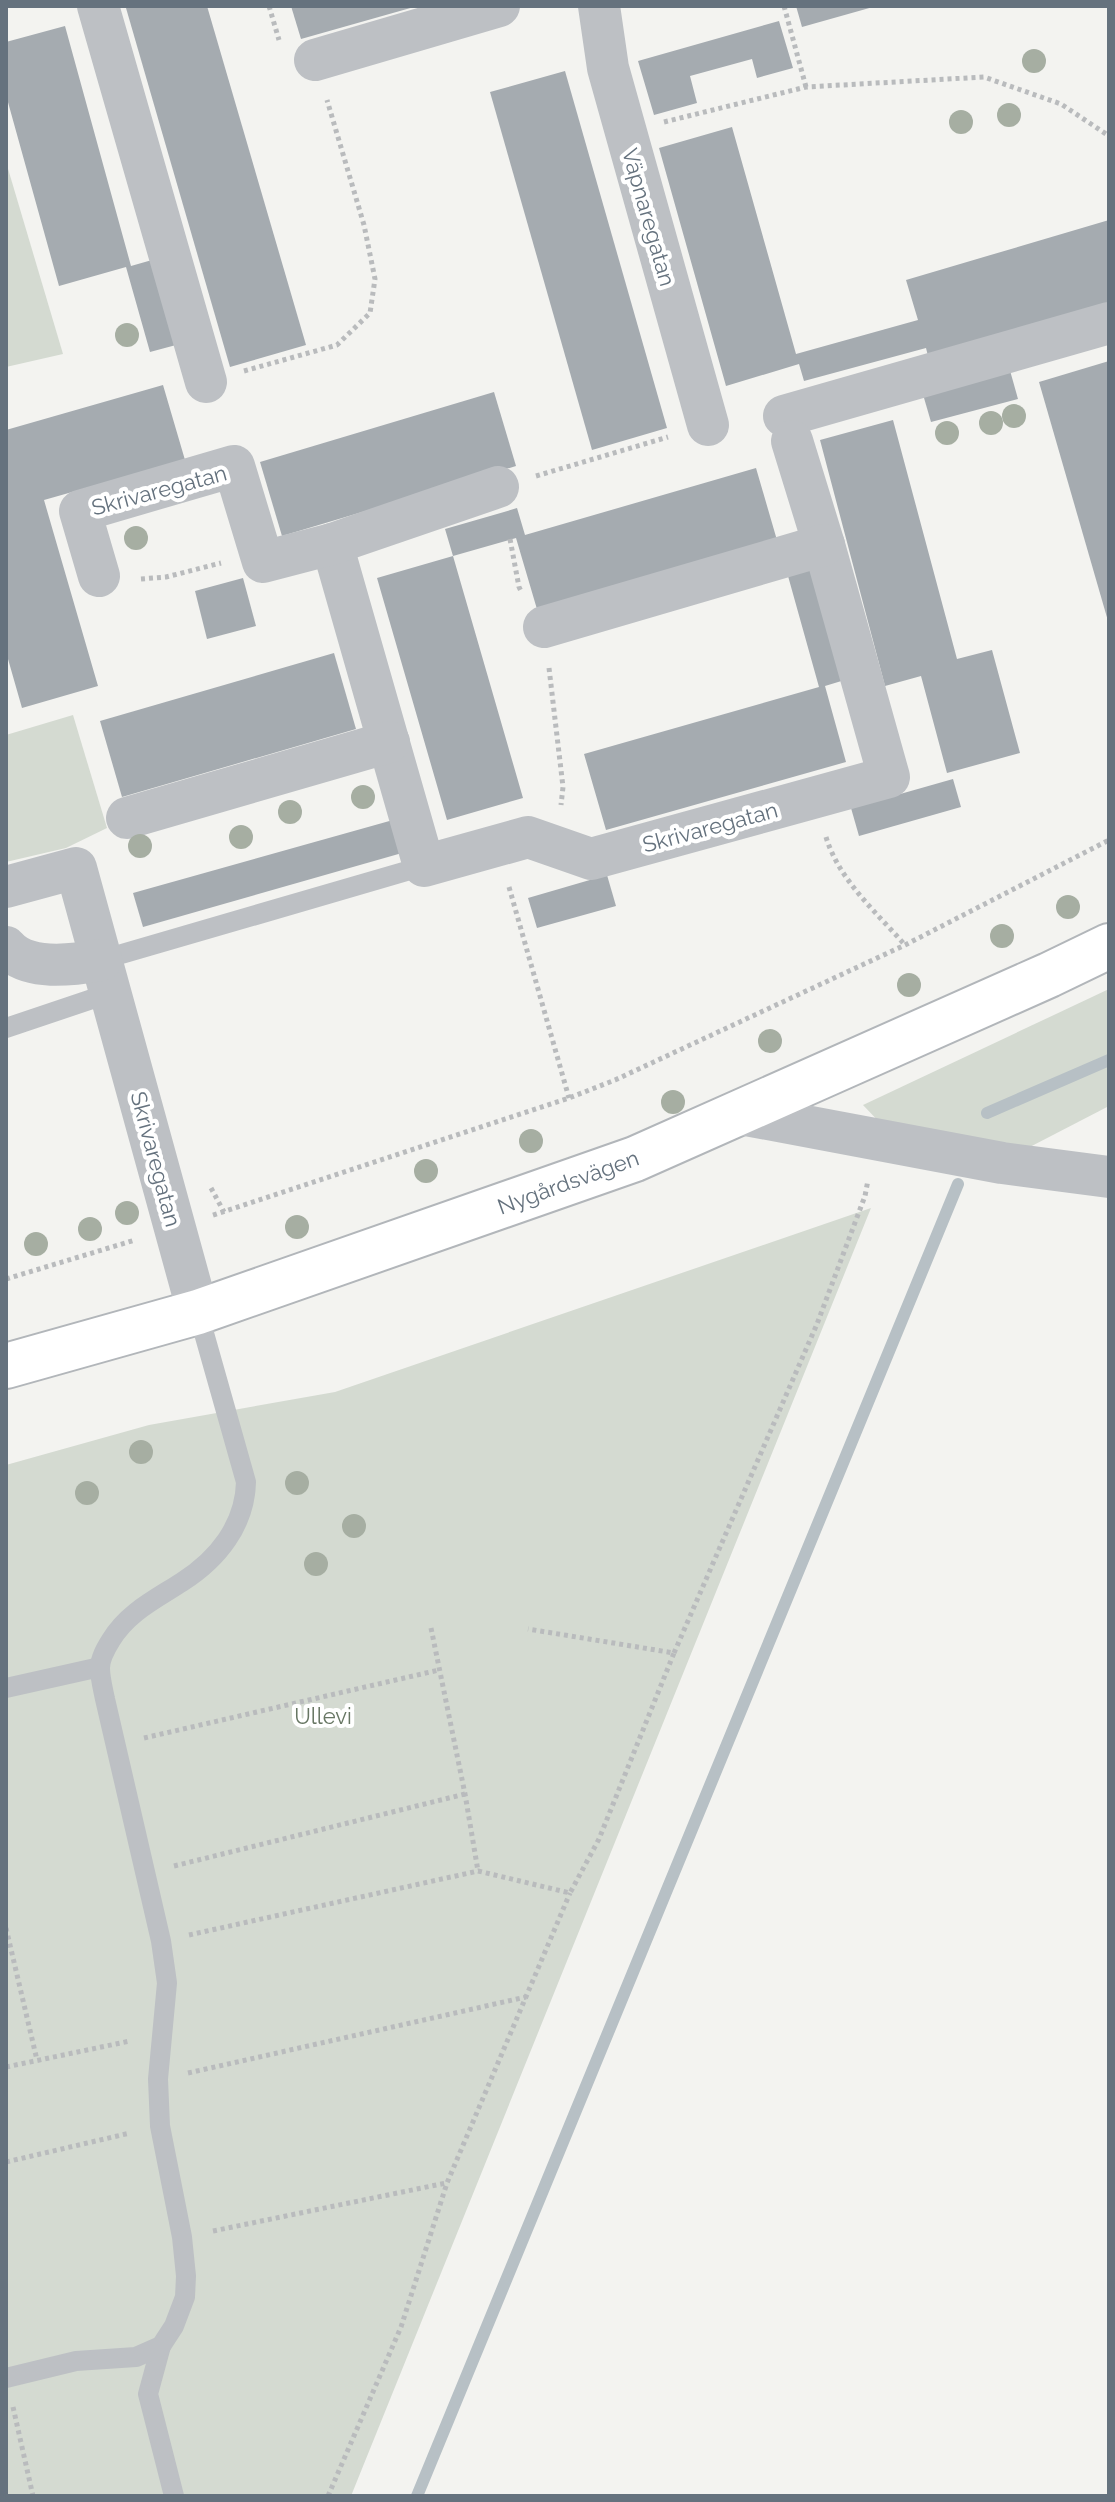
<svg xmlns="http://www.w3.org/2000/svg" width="1115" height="2502" font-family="Raleway,sans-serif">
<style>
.green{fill:#d4dad1}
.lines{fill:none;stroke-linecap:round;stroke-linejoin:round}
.stream{stroke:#b7c0c5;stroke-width:12}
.building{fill:#a5abb0}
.secondary-casing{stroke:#b2b6ba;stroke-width:48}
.path{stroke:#b9bbbd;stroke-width:5;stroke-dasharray:4 4;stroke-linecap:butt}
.lane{stroke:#bdc0c4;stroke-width:20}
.street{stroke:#bdc0c4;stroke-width:42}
.secondary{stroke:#fff;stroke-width:44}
.tree{fill:#a6aea2}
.labels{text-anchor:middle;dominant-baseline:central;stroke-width:8;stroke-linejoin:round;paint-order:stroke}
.street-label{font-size:22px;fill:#65727e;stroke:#fff}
.park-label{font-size:22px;fill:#677663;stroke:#fff}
</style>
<rect width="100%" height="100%" fill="#f3f3f0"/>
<g class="green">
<path d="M6,162L63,354L6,367Z"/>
<path d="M73,715L107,828L66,848L6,862V735Z"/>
<path d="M1109,989V1106L1024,1150L883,1126L863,1105Z"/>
<path d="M871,1208L351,2496H6V1465L149,1425L335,1392Z"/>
</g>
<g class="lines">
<g class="stream">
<path d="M987,1113L1109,1060"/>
<path d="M417,2496L958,1184"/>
</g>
</g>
<g class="building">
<path d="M133,6H207L306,345L230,367L126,8Z"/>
<path d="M291,6H413L414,7L301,39Z"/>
<path d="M796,6H873V7L802,27Z"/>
<path d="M779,21L793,68L757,78L752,59L690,76L697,103L654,115L638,61Z"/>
<path d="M65,26L131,266L152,260L176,345L150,352L126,267L59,286L6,95V42Z"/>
<path d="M565,71L667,428L592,450L490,92Z"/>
<path d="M732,127L796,354L918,320L906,280L1109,220V303L928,356L926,348L804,381L799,364L726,386L659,148Z"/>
<path d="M1109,361V621H1108L1039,382Z"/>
<path d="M1009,367L1018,399L931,422L922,391Z"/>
<path d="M163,385L185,460L44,500L98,686L22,708L6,652V430Z"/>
<path d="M494,392L516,466L282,536L260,462Z"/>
<path d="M893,420L957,659L992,650L1020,753L947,773L921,676L885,686L820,440Z"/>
<path d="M756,468L779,547L539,616L516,538L453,556L523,798L447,820L377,578L453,556L445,529L504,512L517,508L525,535Z"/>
<path d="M817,568L848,679L825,686L846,762L606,830L584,754L819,687L788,576Z"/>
<path d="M243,578L256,626L207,639L195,591Z"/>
<path d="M334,653L356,729L122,797L100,721Z"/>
<path d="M953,779L961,807L859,836L851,808Z"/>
<path d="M393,820L402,853L143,927L133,893Z"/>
<path d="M607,875L616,906L537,928L528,898Z"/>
</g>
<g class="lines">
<defs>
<path id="secondary" d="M6,1366L198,1312L635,1159L1049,975L1109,946"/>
</defs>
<use href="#secondary" class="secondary-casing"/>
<g class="path">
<path d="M269,6L279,40"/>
<path d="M784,6L806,87"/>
<path d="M664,122L806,87L984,77L1061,104L1109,136"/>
<path d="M244,371L337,345L370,313L375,279L364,225L327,100"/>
<path d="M536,476L668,437"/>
<path d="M510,539L519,587L522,593"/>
<path d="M141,579L166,577L221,563"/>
<path d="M549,668L563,787L561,805"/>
<path d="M826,837C839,880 876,912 905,945"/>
<path d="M509,887L569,1098"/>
<path d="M211,1188L224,1212"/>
<path d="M213,1215L569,1098L615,1080L905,945L1109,840"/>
<path d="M6,1279L135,1240"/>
<path d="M431,1628L465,1794L478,1871"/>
<path d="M674,1653L817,1324L865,1196L868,1180"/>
<path d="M144,1738L439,1670"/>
<path d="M174,1866L465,1794"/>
<path d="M6,1928L37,2060"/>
<path d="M189,1935L478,1871L570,1893L599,1839L674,1653L528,1629"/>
<path d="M6,2067L130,2041"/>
<path d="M188,2073L526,1997"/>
<path d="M6,2162L130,2133"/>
<path d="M213,2231L446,2183"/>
<path d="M13,2407L33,2496"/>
<path d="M328,2496L401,2327L447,2183L570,1893"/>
</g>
<g class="lane">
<path d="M101,960L424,866"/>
<path d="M6,1028L110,993"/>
<path d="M6,1688L100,1667"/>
<path d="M161,2346L148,2394L174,2496"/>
<path d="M6,2378L76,2361L136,2357L161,2346L174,2326L185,2297L186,2276L182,2237L160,2126L158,2079L167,1983L161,1941L105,1699C103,1689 100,1678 100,1668C100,1658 106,1648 111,1640C128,1612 156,1599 182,1582C218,1559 245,1525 246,1482L198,1312"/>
</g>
<g class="street">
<path d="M98,6L206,382"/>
<path d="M599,6L608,68L708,425"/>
<path d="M315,60L499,6"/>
<path d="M784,416L1109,323"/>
<path d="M332,544L424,866L528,837L591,859L889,777L824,545L792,441"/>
<path d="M99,576L80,511L234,466L263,562L332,544L498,487"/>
<path d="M544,627L824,545"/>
<path d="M127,818L389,742"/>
<path d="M6,887L76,868L198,1312"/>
<path d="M6,947C27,972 73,965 101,960"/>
<path d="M741,1114L1002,1163L1109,1177"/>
</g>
<use href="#secondary" class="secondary"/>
</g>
<g class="tree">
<circle cx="1034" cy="61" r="12"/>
<circle cx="1009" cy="115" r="12"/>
<circle cx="961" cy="122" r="12"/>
<circle cx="127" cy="335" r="12"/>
<circle cx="1014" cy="416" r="12"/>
<circle cx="991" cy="423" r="12"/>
<circle cx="947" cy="433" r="12"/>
<circle cx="136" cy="538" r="12"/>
<circle cx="363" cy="797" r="12"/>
<circle cx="290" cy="812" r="12"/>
<circle cx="241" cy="837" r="12"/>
<circle cx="140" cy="846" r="12"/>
<circle cx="1068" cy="907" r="12"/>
<circle cx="1002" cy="936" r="12"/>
<circle cx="909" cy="985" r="12"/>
<circle cx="770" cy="1041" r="12"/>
<circle cx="673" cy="1102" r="12"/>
<circle cx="531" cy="1141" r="12"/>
<circle cx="426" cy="1171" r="12"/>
<circle cx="127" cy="1213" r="12"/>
<circle cx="297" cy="1227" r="12"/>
<circle cx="90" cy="1229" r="12"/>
<circle cx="36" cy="1244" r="12"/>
<circle cx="141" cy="1452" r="12"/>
<circle cx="297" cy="1483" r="12"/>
<circle cx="87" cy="1493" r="12"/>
<circle cx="354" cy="1526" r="12"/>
<circle cx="316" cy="1564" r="12"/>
</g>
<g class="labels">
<g class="street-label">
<text transform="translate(649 217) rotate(74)">Väpnaregatan</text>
<text transform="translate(159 490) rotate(-15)">Skrivaregatan</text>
<text transform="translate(710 827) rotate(-15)">Skrivaregatan</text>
<text transform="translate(156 1159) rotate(75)">Skrivaregatan</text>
<text transform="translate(568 1182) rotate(-20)">Nygårdsvägen</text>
</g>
<g class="park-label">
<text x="323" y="1716">Ullevi</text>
</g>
</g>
<rect width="1115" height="2502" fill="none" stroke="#65727e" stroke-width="16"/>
</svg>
